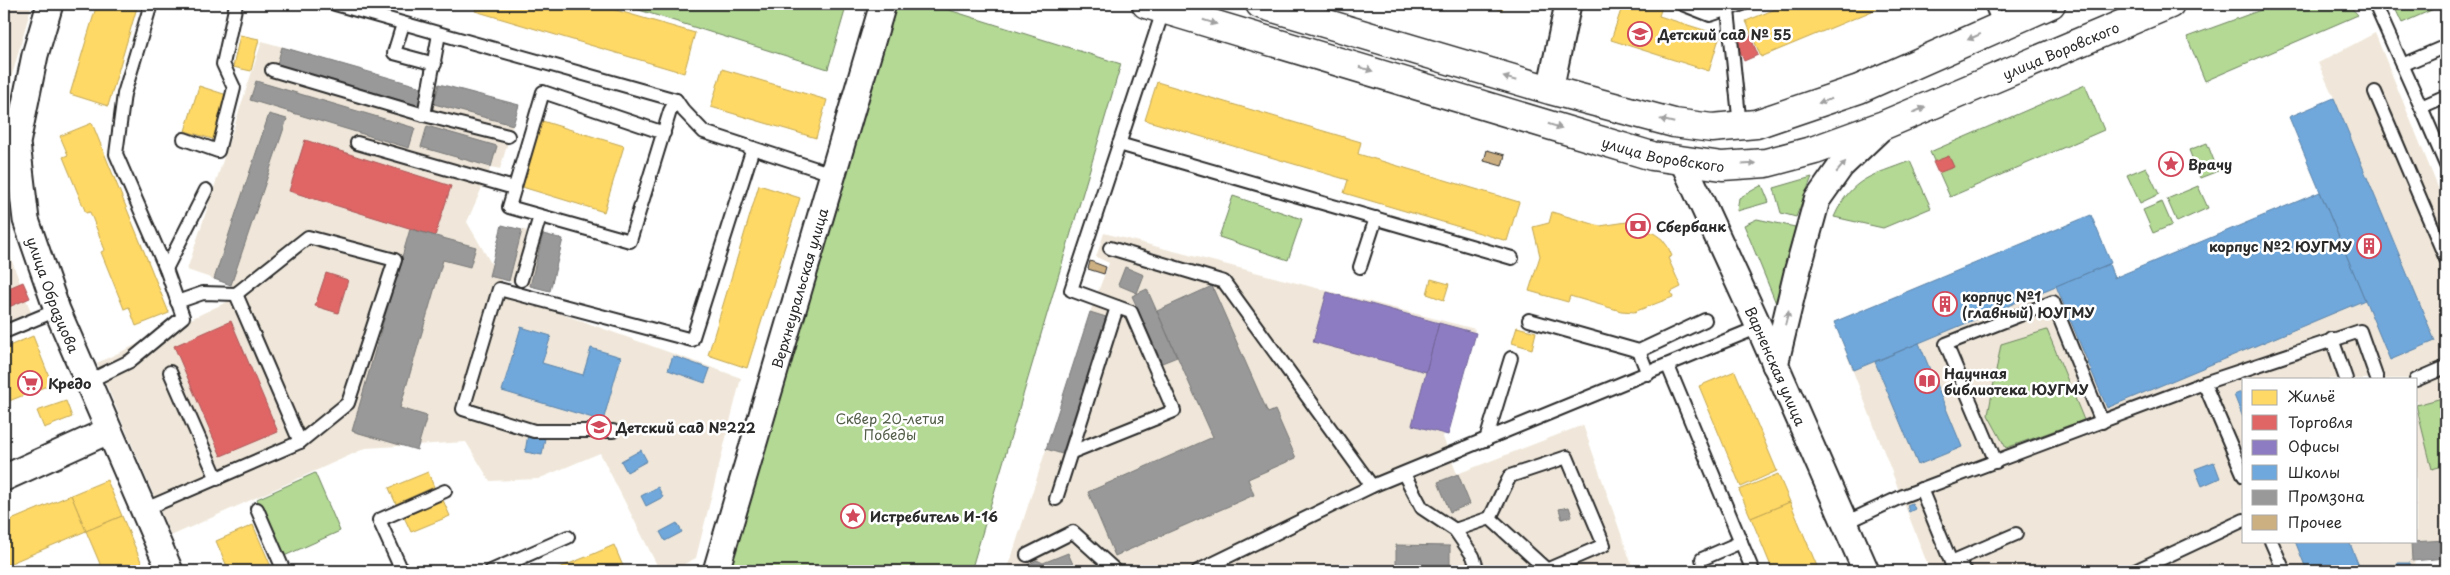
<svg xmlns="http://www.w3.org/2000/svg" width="2450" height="575" font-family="'Playpen Sans',sans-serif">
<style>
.built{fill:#f0e7da;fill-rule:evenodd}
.green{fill:#b3d994;stroke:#6f8260}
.homes{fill:#ffd966;stroke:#bfa554}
.shops{fill:#e06666;stroke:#aa5454}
.offices{fill:#8e7cc3;stroke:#706495}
.schools{fill:#6fa8dc;stroke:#5b82a7}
.industry{fill:#999;stroke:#787878}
.building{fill:#cdb082;stroke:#2b2b2b}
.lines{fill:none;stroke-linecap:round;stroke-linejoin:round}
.service-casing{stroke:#2b2b2b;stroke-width:16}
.minor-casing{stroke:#2b2b2b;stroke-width:29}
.secondary-casing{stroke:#2b2b2b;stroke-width:31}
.service{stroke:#fff;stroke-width:12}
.minor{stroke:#fff;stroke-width:25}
.secondary{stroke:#fff;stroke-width:28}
.oneway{fill:#a0a0a0}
.labels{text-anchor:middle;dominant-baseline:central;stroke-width:5;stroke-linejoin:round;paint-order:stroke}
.poi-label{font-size:14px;font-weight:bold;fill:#2b2b2b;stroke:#fff;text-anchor:start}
.street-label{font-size:14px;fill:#2b2b2b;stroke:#fff}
.park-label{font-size:14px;fill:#545f4a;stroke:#fff}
</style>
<rect width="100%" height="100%" fill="#fff"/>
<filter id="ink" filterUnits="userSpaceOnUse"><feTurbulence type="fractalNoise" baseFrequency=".02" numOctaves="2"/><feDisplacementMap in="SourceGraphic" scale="10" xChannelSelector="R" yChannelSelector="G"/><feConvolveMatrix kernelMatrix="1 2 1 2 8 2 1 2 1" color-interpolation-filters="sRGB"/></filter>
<g filter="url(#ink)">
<g class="built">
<path d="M4,4H32L4,104Z"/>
<path d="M2375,33L2446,207V550L2414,556L2415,571H1930L1834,322L2091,215L2115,278L2320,192L2334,98L2318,63ZM2244,379H2416V541H2244Z"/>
<path d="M262,41L425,88L439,84L519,105L500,169L491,167L467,222L492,265L502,225L563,239L550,291L500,279L509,295L741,378L696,558L671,571H660L600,453L538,479L490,481L466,442L366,448L171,536L97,363L229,301L231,285L187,270Z"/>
<path d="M1104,233L1475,329L1443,437L1457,474L1583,425L1634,571H1007L1090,312L1109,263L1096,257Z"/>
<path d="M4,240L31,312L4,323Z"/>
</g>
<g class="green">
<path d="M620,4H847L828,69Z"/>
<path d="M892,4H930L1121,64L971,571H727Z"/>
<path d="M2277,4H2348L2358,15L2205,81L2187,37Z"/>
<path d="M2393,4H2445L2402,23Z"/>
<path d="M2085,85L2104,130L1950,197L1930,152Z"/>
<path d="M2207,143L2218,171L2200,178L2189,150Z"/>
<path d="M1910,161L1931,208L1883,228L1834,217C1852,177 1872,176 1910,161Z"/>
<path d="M2146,167L2159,194L2140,203L2127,175Z"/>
<path d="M1812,177L1796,217L1781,213L1774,188Z"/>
<path d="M1762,185L1769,202L1737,211L1739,198Z"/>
<path d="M2198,186L2208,208L2177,222L2167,199Z"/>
<path d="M1233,196L1302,219L1288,260L1219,237Z"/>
<path d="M2162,202L2172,225L2153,233L2143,210Z"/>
<path d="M1757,219L1800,228L1780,313L1744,225Z"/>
<path d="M2047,330L2084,420L2006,448L1988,415L2001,344Z"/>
<path d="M2446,397V465L2432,469L2416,405Z"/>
<path d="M315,473L340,531L282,557L257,499Z"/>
</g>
<g class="homes">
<path d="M97,4H138L108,106L70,94Z"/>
<path d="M477,4H595L695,33L684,73L475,11Z"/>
<path d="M1480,4H1504L1502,10Z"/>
<path d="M1623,4H1663L1659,16L1720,35L1709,71L1611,40Z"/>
<path d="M1788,4H1889L1761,57L1746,21Z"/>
<path d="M240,35L259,39L251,71L233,67Z"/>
<path d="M722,69L827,100L816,138L711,107Z"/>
<path d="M1157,82L1361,142L1358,154L1519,202L1507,241L1344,193L1348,180L1145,120Z"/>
<path d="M199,86L230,96L216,140L185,131Z"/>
<path d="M539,120L624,146L604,212L519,186Z"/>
<path d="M92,123L169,313L136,326L129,307L124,309L101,252L105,250L90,212L86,213L63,157L68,155L60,136Z"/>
<path d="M759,185L800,198L747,368L708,355Z"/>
<path d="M1552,212L1600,226L1627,222L1655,234L1662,239L1668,247L1672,256L1668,258L1681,287L1671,292L1673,297L1634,312L1621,311L1570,296L1568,302L1529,291L1540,256L1533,227L1549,223Z"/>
<path d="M1431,279L1449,284L1444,300L1427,294Z"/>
<path d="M1517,327L1536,332L1532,349L1512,343Z"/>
<path d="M33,336L52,384L4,403V348Z"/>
<path d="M1735,371L1777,471L1741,487L1699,386Z"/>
<path d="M66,401L72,417L44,428L37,411Z"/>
<path d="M428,472L434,487L396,504L389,488Z"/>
<path d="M1778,474L1790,502L1751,518L1739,490Z"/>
<path d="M107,480L122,516L86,531L71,495Z"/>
<path d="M71,495L86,531L4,566V523Z"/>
<path d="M443,500L450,516L411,532L404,517Z"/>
<path d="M1790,502L1819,571H1773L1751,518Z"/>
<path d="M122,516L145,571H103L86,531Z"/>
<path d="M253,525L273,571H229L216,541Z"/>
<path d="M614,545L625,571H551L591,555Z"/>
</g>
<g class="shops">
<path d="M1749,33L1758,55L1744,61L1735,39Z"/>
<path d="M305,140L451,186L435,236L289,191Z"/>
<path d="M1949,156L1954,167L1938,173L1933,162Z"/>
<path d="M326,273L348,280L338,313L315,306Z"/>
<path d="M23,282L30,298L4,309V290Z"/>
<path d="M231,321L278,432L221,456L174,346Z"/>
</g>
<g class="offices">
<path d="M1327,292L1439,323L1426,372L1313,342Z"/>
<path d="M1439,323L1476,333L1448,435L1412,425Z"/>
</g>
<g class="schools">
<path d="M2334,98L2435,341L2390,360L2289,117Z"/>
<path d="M2320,192L2365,300L2107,408L2056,286L2109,264L2114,278Z"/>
<path d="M2091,215L2111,263L1854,370L1834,322Z"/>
<path d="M521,327L551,336L542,363L583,375L591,348L621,357L603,421L502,391Z"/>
<path d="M1919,343L1962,447L1918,465L1875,362Z"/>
<path d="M673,356L710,369L705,383L668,370Z"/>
<path d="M2244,391V420L2234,395Z"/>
<path d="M528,434L545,438L542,455L525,452Z"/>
<path d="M641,450L647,461L627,472L621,461Z"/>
<path d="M2214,462L2220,478L2202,486L2195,469Z"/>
<path d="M658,487L663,497L646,506L641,496Z"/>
<path d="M1912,503L1915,509L1909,512L1907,505Z"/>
<path d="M677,523L682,532L665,541L660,532Z"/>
<path d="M2295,541H2349L2361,571H2307Z"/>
<path d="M2397,563H2410L2411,571H2397Z"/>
<path d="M2210,565L2213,571H2196Z"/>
</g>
<g class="industry">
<path d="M282,47L425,88L420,106L277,64Z"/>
<path d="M256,81L415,128L409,148L250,100Z"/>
<path d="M439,84L519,105L513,125L434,104Z"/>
<path d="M269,114L287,119L231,285L214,279Z"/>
<path d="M427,126L497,146L491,167L421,147Z"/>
<path d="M502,225L522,230L509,281L489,276Z"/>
<path d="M410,229L476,247L470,267L443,260L400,408L427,416L417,450L352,431Z"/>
<path d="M543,234L563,239L550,291L530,286Z"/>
<path d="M1125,267L1144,275L1137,293L1118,285Z"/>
<path d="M1212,286L1268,413L1275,410L1296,458L1248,479L1254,495L1115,556L1088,492L1213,437L1157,311Z"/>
<path d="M1147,289L1177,357L1162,363L1132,296Z"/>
<path d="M1090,312L1106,317L1062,454L1046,449Z"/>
<path d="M1458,474L1470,504L1450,512L1438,482Z"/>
<path d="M1569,507L1572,516L1562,519L1559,509Z"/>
<path d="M2446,540V558L2412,561L2411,542Z"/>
<path d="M1396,545L1450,546V571H1396Z"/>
<path d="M1068,553L1076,571H1021L1022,568L1037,560L1043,563Z"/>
</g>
<g class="building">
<path d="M1487,150L1505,155L1502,166L1484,161Z"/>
<path d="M1090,261L1106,267L1104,274L1088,269Z"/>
</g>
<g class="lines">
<defs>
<g id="service">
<path d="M335,4L676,100L670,111L630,241L509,207L543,92L664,133"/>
<path d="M1682,4L1710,15L1743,4"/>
<path d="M1731,4L1728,10L1740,126"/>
<path d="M1991,4L2000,26"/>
<path d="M2375,4L2421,107L2446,96"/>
<path d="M403,24L394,53L435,64"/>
<path d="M2402,65L2446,46"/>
<path d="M272,70L424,115L508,136"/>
<path d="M2375,92L2446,259"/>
<path d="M676,100L683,110L704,132L832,174"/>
<path d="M2421,107L2446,165"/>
<path d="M424,115L439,34"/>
<path d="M184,139L218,151L234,88L223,64L236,4"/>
<path d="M357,143L514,188"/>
<path d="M1119,144L1512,258"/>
<path d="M1110,248L1224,282L1372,486"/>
<path d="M1360,267L1376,218"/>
<path d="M166,269L206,190"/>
<path d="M521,280L540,216"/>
<path d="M236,294L300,442"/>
<path d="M1529,320L1639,351L1705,320"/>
<path d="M4,332L57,310"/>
<path d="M2332,339L2346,379"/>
<path d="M1639,351L1648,374"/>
<path d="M1668,366L1753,571"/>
<path d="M170,372L217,479"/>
<path d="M2416,380L2446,367"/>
<path d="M87,382L130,361L183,317L166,269L116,154L124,94L151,4"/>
<path d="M2204,383L2244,476"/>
<path d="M613,431H534L463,409L499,289L692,340L753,148"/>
<path d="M1486,440L1511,358"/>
<path d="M1072,452L1174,411L1131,312L1071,290L1164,8"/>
<path d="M1996,462L1946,344L2053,302L2102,422"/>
<path d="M1404,474L1422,508L1455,530L1473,556L1478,571"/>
<path d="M1921,489L1951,562L1966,571"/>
<path d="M1056,499L1117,307"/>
<path d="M257,509L284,571"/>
<path d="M143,510L300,442L348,403L395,260L308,237L236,294L203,293L177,302"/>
<path d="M1490,518L1510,476L1567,457L1604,545L1546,570"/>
<path d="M1845,523L1903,496L2204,383L2360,331L2377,379"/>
<path d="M1455,530L1490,518L1548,571"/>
<path d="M2271,541L2284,571"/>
<path d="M1027,555L1073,532L1116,571"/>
<path d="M1702,559L1741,542"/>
<path d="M1951,562L2016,534"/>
<path d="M402,571L379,520L445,491"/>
<path d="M491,571L568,537"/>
<path d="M1198,571L1372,486L1759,327"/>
<path d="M2135,571L2244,520"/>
</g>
<g id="minor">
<path id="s1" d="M50,4L35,55L17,143L26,220L57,310L170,571"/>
<path d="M1550,90L1568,4"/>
<path id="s2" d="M1683,162L1759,327L1866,571"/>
<path d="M1775,365L1798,269L1817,200L1841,166L1884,125"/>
<path d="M4,478L108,431"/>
<path id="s3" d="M716,571L883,4"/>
</g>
<g id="secondary">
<path id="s4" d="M1146,4L1652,156L1722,166L1766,163L1815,150L1884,125L2170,4"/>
<path d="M1260,4L1550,90L1674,123L1712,128L1756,124L1859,89L2051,4"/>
</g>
</defs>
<use href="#service" class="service-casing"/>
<use href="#minor" class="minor-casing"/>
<use href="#secondary" class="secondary-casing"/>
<use href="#service" class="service"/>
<use href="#minor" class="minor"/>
<use href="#secondary" class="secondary"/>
</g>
<defs><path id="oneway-solid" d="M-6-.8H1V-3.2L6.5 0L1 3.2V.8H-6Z" transform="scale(1.25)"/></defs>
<g class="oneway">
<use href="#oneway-solid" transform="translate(1210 22) rotate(17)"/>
<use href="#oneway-solid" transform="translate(1974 37) rotate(156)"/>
<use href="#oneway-solid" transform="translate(1366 69) rotate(17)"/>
<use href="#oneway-solid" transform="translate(1510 79) rotate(-164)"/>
<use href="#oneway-solid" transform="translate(1825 101) rotate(162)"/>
<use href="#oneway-solid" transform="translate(1919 110) rotate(-23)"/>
<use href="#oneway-solid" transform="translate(1667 121) rotate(-166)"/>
<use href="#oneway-solid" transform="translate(1555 126) rotate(17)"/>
<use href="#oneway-solid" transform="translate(1749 164) rotate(-4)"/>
<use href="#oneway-solid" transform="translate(1841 167) rotate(-50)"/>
<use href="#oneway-solid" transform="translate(1787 318) rotate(-76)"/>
</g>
</g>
<defs>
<symbol id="school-ring" viewBox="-11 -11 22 22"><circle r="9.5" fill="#fff" stroke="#d1495b" stroke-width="1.5"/><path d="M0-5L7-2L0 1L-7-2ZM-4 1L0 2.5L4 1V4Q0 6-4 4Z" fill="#d1495b"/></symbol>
<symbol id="sight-ring" viewBox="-11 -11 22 22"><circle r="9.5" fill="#fff" stroke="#d1495b" stroke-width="1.5"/><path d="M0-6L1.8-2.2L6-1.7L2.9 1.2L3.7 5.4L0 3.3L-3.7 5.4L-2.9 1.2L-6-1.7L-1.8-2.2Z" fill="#d1495b"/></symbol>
<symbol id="bank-ring" viewBox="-11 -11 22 22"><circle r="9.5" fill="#fff" stroke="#d1495b" stroke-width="1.5"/><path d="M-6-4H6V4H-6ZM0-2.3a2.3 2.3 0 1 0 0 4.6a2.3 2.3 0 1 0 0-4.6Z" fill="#d1495b"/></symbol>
<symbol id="building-ring" viewBox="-11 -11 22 22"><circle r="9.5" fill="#fff" stroke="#d1495b" stroke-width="1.5"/><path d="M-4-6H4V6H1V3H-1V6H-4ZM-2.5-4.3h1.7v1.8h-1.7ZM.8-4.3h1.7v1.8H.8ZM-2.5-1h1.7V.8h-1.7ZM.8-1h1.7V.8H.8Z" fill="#d1495b"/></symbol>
<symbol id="library-ring" viewBox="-11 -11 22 22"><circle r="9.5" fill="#fff" stroke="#d1495b" stroke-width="1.5"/><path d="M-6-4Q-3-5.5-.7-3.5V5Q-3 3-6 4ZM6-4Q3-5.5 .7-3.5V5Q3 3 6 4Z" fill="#d1495b"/></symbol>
<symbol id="supermarket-ring" viewBox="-11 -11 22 22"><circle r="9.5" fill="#fff" stroke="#d1495b" stroke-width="1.5"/><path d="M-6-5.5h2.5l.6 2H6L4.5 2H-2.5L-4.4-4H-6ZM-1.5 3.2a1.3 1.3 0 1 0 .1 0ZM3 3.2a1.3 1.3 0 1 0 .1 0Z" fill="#d1495b"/></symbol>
</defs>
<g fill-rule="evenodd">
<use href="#school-ring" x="1626" y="20" width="28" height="28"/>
<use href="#sight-ring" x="2157" y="150" width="28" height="28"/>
<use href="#bank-ring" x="1624" y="212" width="28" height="28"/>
<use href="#building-ring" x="2355" y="232" width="28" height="28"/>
<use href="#building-ring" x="1931" y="290" width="28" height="28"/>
<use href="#library-ring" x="1913" y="367" width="28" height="28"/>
<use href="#supermarket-ring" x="16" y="369" width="28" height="28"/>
<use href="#school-ring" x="585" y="413" width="28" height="28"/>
<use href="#sight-ring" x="839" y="502" width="28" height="28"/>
</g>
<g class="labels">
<g class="poi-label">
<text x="1658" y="34">Детский сад № 55</text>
<text x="2188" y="164">Врачу</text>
<text x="1656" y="226">Сбербанк</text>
<text x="2352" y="246" text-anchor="end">корпус №2 ЮУГМУ</text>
<text x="1962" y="296">корпус №1<tspan x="1962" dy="16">(главный) ЮУГМУ</tspan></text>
<text x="1944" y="373">Научная<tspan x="1944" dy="16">библиотека ЮУГМУ</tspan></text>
<text x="48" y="383">Кредо</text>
<text x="616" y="427">Детский сад №222</text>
<text x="870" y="516">Истребитель И-16</text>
</g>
<g class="street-label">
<text stroke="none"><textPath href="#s4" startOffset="959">улица Воровского</textPath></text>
<text stroke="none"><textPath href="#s4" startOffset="539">улица Воровского</textPath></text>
<text stroke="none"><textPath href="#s3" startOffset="295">Верхнеуральская улица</textPath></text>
<text stroke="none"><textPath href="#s1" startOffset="300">улица Образцова</textPath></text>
<text stroke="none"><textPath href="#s2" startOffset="224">Варненская улица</textPath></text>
</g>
<g class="park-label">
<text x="890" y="418">Сквер 20-летия<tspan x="890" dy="16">Победы</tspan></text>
</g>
</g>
<rect width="2450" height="575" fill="none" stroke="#fff" stroke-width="20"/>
<rect x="10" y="10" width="2430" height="555" fill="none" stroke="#2b2b2b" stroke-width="2" filter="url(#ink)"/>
<rect x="2242" y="378" width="175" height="165" fill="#ffffff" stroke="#aaaaaa"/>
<rect x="2252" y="390" width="25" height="15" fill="#ffd966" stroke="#aaaaaa"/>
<text x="2288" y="402" font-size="15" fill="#2b2b2b">Жильё</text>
<rect x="2252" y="415" width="25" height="15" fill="#e06666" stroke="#aaaaaa"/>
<text x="2288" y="428" font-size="15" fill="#2b2b2b">Торговля</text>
<rect x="2252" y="440" width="25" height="15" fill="#8e7cc3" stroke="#aaaaaa"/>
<text x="2288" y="452" font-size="15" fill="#2b2b2b">Офисы</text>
<rect x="2252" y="465" width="25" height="15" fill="#6fa8dc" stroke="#aaaaaa"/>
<text x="2288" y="478" font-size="15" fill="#2b2b2b">Школы</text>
<rect x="2252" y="490" width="25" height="15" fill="#999999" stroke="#aaaaaa"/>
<text x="2288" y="502" font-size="15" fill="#2b2b2b">Промзона</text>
<rect x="2252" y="515" width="25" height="15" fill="#cdb082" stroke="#aaaaaa"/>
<text x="2288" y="528" font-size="15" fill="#2b2b2b">Прочее</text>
</svg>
